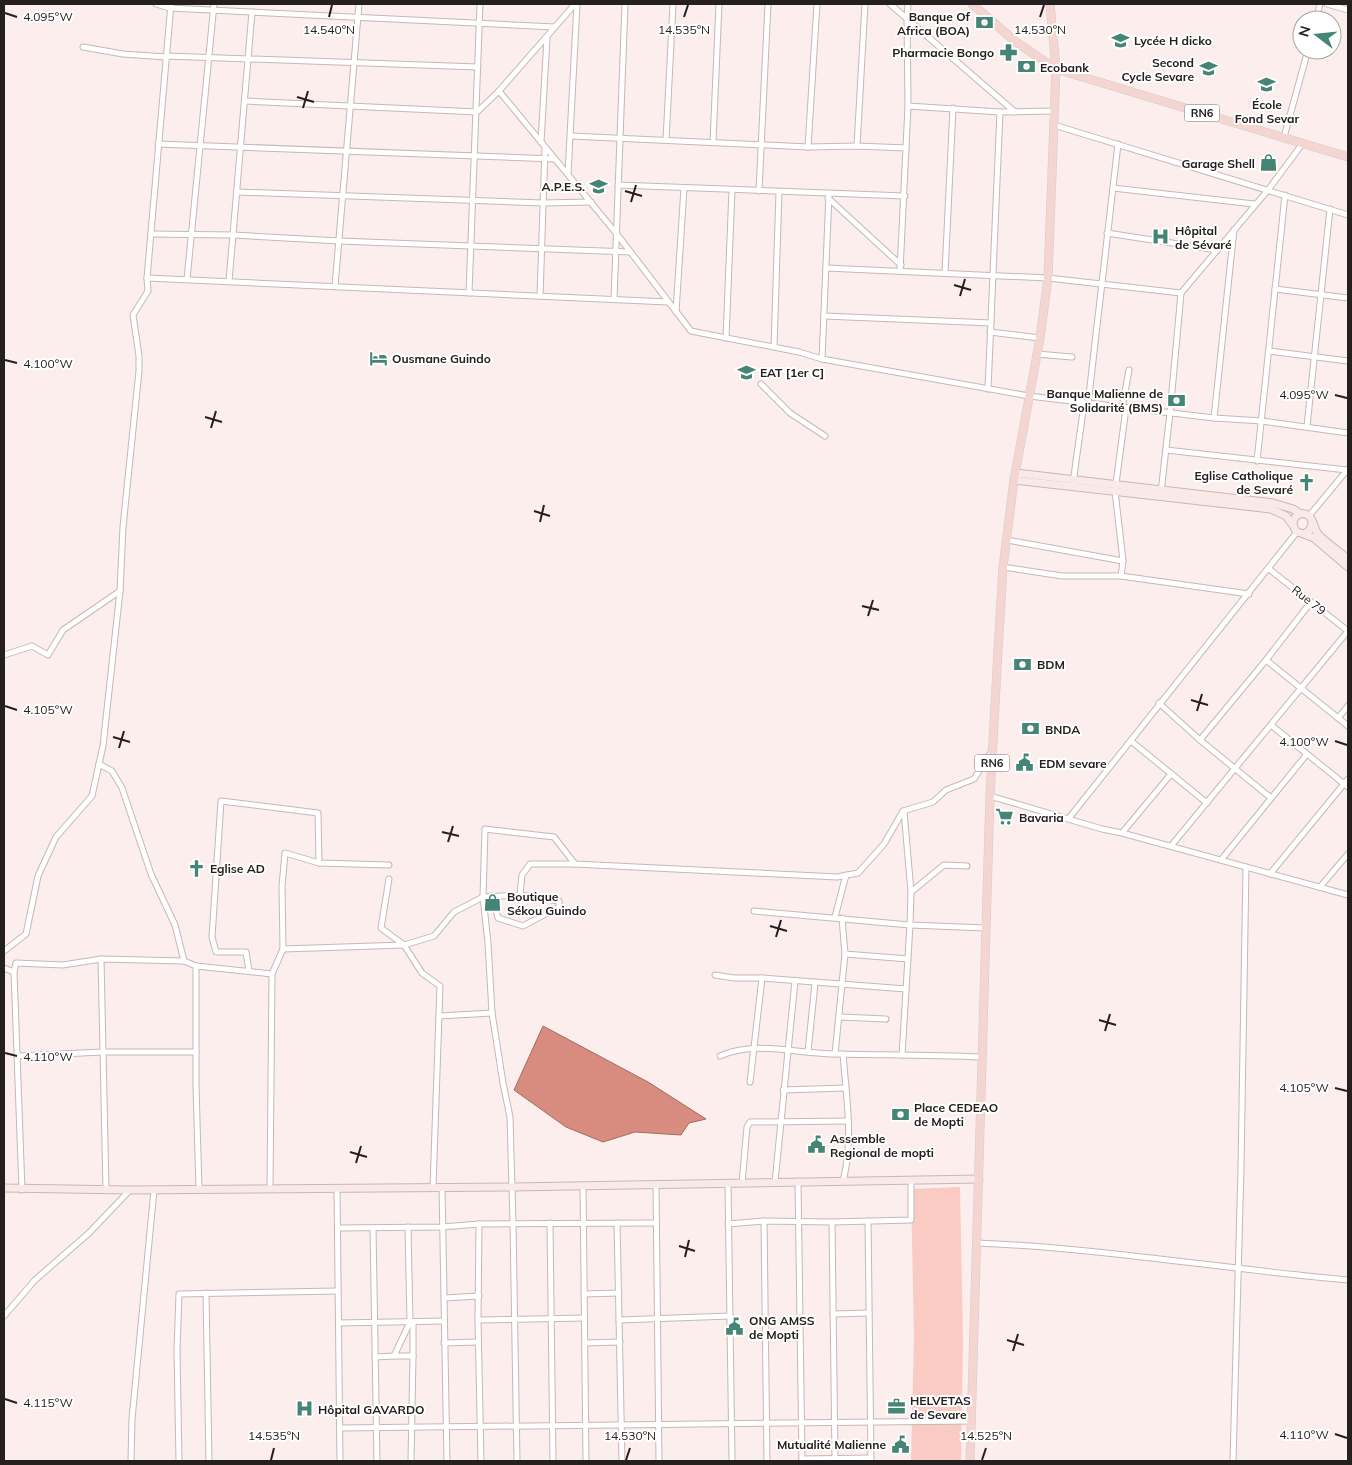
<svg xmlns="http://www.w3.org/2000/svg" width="1352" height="1465" font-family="Mulish,sans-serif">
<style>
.green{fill:#f9cbc3}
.water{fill:#d78c7f;stroke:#a26c62}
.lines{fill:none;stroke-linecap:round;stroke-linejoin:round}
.street-casing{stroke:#c5b8b6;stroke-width:7}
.secondary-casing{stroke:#c5b8b6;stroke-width:9}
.primary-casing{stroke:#cfcece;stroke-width:9}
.street{stroke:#fff;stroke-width:5}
.secondary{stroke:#faeae7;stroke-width:7}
.primary{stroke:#f5d5cf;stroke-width:8}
.ticks{fill:none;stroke:#25201f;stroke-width:2}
.labels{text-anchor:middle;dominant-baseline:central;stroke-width:4;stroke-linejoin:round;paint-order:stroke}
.shield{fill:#fff;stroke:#666362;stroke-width:1}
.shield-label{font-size:11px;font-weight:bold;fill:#25201f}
.poi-label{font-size:12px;font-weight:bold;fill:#25201f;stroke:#fff;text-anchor:start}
.street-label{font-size:12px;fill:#25201f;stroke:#fff}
.ticks-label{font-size:12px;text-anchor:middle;fill:#25201f;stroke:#fff;stroke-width:4;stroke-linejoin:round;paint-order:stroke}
</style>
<rect width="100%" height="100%" fill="#fceeec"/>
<path class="green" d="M960,1187L963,1341L961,1461H911L914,1337L911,1189Z"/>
<path class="water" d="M543,1026L648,1082L706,1119L689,1123L681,1135L635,1132L603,1142L566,1127L514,1090Z"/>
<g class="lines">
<defs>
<g id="street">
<path d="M156,4L170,8L555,27"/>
<path d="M890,4L1015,112"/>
<path d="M1327,4L1348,10"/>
<path d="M1316,20L1320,4"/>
<path d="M83,47L123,54L166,57"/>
<path d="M166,56L478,67"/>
<path d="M499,91L616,233L691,331L799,352L822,359L1029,396L1214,418L1262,421L1348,433"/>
<path d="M245,101L477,112L499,91L575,4"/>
<path d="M908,106L1000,112L1054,111"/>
<path d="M1054,125L1348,215"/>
<path d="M571,136L808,147L857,146L906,148"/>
<path d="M1284,137L1308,50"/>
<path d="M666,140L673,4"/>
<path d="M541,142L547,38"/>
<path d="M713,142L719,4"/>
<path d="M158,144L555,159"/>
<path d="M857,146L865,4"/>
<path d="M808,147L817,4"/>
<path d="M568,174L577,4"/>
<path d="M618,185L905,196"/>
<path d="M1113,188L1254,204"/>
<path d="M759,191L768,4"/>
<path d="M237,192L543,203L591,202"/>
<path d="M828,198L901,265"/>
<path d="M1107,233L1217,250"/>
<path d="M151,234L234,235L339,241L630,252"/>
<path d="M826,268L1048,278L1181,293"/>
<path d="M900,271L908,106L907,18L908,4"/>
<path d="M945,273L953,108"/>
<path d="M147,278L668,302"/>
<path d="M187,279L214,4"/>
<path d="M229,281L252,12"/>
<path d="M335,286L359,4"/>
<path d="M1275,289L1348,298"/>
<path d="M469,293L480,4"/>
<path d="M540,296L545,148"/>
<path d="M614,299L625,4"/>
<path d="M676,312L684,188"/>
<path d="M824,316L991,323"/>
<path d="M990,332L1040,338"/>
<path d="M726,338L732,190"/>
<path d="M774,347L779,192"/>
<path d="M1269,351L1348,361"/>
<path d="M1037,354L1072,357"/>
<path d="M822,359L829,194"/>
<path d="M761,384L790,413L825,436"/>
<path d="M988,389L1000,112"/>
<path d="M1088,404L1118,144"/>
<path d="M1122,408L1129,370"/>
<path d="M1214,418L1234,230"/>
<path d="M1307,426L1330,209"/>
<path d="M1166,450L1347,470"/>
<path d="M1257,461L1285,195"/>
<path d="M1073,483L1084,404"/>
<path d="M1161,492L1170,413L1181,293L1268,190L1303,143"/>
<path d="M1309,516L1348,469"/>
<path d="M1007,540L1123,561"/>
<path d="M1003,567L1062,576H1121L1249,594"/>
<path d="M1269,569L1348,631"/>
<path d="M1121,576L1123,561L1115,491L1126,408"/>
<path d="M4,655L32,646L48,655L63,630L120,591"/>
<path d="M1266,660L1348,726"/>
<path d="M1159,703L1200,740L1271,798"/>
<path d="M1338,718L1348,706"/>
<path d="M1271,725L1348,787"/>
<path d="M1200,740L1266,660L1311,602"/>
<path d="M1131,741L1207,803"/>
<path d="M99,764L112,771L122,788L151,874L175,925L184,961"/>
<path d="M990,796L1102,829L1122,833L1348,895"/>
<path d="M904,811L911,892"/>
<path d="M1069,818L1297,532"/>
<path d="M1122,833L1171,774"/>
<path d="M1171,846L1348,631"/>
<path d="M1221,860L1307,754"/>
<path d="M1270,874L1348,779"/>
<path d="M389,879L381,928L404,945L422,973L440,986L433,1187"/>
<path d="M1320,887L1348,854"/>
<path d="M492,896L498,918L523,926L559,907V901L520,895"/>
<path d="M754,911L910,925L985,928"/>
<path d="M835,917L846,875"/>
<path d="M283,949L282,886L285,853L319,863"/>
<path d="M4,951L26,934L38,876L56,837L92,796L103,746L120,591L123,527L139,371V356L133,315L148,291L147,278L171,4"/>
<path d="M845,954L908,959"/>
<path d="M4,968L14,972L22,1190"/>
<path d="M249,971L246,952H216L212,937L221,801L318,813L319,863L389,865"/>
<path d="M14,972L16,963L63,965L101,959"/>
<path d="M272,974L283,949L404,945L434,936L454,912L483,897L520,895L522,875L530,864H575"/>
<path d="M715,975L734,978H762L906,989"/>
<path d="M439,1016L492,1013"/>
<path d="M840,1017L886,1019"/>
<path d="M808,1052L815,983"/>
<path d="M835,1054L845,954L842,918"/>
<path d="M902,1055L910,925L911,892L944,865L967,866"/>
<path d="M17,1056L103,1052H196"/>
<path d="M720,1056C756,1040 798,1054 836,1054C884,1055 933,1055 981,1057"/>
<path d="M750,1082L762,978"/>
<path d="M783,1090L846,1088"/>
<path d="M798,1181L802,1461"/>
<path d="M843,1181C854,1141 846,1095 843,1054"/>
<path d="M775,1182L795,981"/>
<path d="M728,1183L732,1461"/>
<path d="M742,1183L747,1127L750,1122L848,1121"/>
<path d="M656,1184L659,1461"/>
<path d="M583,1185L586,1461"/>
<path d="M442,1187L447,1461"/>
<path d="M337,1188L340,1461"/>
<path d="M199,1189L196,1086V966L272,974L270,1188"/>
<path d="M106,1190L101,959L184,961L196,966"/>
<path d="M764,1221L767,1461"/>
<path d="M868,1221L871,1461"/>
<path d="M832,1222L835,1459"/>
<path d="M550,1223L553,1461"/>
<path d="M617,1223L622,1461"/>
<path d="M479,1224L478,1320L481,1461"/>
<path d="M728,1224L764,1221L832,1222L911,1220V1180"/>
<path d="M408,1227L410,1322L394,1356H413L411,1461"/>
<path d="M338,1228L442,1227L479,1224L656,1223"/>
<path d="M373,1228L377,1461"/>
<path d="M977,1243C1102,1248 1224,1269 1348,1280"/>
<path d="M206,1293L209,1461"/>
<path d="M584,1294L619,1293"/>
<path d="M444,1298L479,1296"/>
<path d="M833,1314L869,1313"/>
<path d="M4,1316L35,1280L89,1233L130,1190"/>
<path d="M478,1320L584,1318"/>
<path d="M619,1320L730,1316"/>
<path d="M413,1322V1356"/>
<path d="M339,1323L444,1321"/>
<path d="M444,1343L478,1342"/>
<path d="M585,1343L620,1342"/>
<path d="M375,1357L394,1356"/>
<path d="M340,1428L971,1421"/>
<path d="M802,1459L870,1458"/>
<path d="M131,1461L132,1419L154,1190"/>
<path d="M179,1461L177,1350L179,1294L338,1291"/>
<path d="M517,1461L513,1224L510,1117L503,1083L492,1013L488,943L483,897L485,829L554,837L575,864L837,877L858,873L884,844L903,811L933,802L946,790L974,779L991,752"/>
<path d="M1233,1461L1241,1168L1246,867"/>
</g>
<g id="secondary">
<path d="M1016,473L1273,503L1293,509L1301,514"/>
<path d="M1014,480L1271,509L1286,516L1293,525"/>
<path d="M1312,523L1310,530L1304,534L1297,532C1287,521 1299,508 1309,516C1314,521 1314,529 1318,534C1326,543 1339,551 1348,559"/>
<path d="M1304,534L1314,538L1348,567"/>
<path d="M4,1188L130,1190L512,1187L979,1179"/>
</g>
<g id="primary">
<path d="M972,4L1016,42L1056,69L1348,157"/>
<path d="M970,1461L990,796L998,651L1003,567L1014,480L1040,338L1048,278L1056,69L1050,4"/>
</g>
</defs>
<use href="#street" class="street-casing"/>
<use href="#secondary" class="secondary-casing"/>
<use href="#primary" class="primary-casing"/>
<use href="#street" class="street"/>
<use href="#secondary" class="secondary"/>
<use href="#primary" class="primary"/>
</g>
<path class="ticks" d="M5,13L17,17M329,17L332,5M684,17L688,5M1040,17L1044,5M297,97L314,102M303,108L308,91M625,191L642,196M631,202L636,185M954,285L971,290M960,296L965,279M5,360L17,363M1335,395L1347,398M205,417L222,422M211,428L216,411M534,511L550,516M540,522L544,505M862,606L879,610M868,616L873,600M1191,700L1208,705M5,706L17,710M1197,711L1202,694M113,737L130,742M1335,741L1347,745M119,748L124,731M442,832L459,836M448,842L453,826M770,926L787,931M776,937L781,920M1099,1020L1116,1025M1105,1031L1110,1014M5,1053L17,1056M1335,1088L1347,1091M350,1152L367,1157M356,1163L361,1146M679,1246L695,1251M685,1257L689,1240M1007,1340L1024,1345M1013,1351L1018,1334M5,1399L17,1403M1335,1434L1347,1438M271,1460L274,1448M626,1460L630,1448M982,1460L986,1448"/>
<defs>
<symbol id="bank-bare" viewBox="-9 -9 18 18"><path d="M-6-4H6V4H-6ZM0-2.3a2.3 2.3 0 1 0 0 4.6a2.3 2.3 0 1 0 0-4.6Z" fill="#448575" stroke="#fff" stroke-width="2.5" paint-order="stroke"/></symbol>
<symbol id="school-bare" viewBox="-9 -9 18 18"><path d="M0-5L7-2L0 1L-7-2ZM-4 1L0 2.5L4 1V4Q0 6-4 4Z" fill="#448575" stroke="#fff" stroke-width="2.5" paint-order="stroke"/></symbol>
<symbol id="pharmacy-bare" viewBox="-9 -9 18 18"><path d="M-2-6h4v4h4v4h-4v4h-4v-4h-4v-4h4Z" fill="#448575" stroke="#fff" stroke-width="2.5" paint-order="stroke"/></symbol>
<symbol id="shop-bare" viewBox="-9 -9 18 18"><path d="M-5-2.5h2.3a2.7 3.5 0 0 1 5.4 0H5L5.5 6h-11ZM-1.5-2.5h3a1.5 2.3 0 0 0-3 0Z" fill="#448575" stroke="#fff" stroke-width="2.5" paint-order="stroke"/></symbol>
<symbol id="hospital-bare" viewBox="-9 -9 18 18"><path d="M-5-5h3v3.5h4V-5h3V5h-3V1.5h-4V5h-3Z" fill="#448575" stroke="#fff" stroke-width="2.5" paint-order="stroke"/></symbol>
<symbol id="hotel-bare" viewBox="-9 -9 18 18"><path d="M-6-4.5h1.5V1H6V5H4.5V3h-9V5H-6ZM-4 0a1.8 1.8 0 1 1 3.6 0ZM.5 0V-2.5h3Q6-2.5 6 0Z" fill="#448575" stroke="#fff" stroke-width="2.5" paint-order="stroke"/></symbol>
<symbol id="church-bare" viewBox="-9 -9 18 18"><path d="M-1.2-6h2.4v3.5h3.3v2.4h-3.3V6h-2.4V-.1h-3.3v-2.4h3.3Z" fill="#448575" stroke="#fff" stroke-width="2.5" paint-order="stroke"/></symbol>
<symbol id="civic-bare" viewBox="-9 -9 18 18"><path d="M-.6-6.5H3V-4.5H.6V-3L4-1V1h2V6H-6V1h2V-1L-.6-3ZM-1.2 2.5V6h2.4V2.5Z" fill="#448575" stroke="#fff" stroke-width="2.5" paint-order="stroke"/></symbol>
<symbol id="supermarket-bare" viewBox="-9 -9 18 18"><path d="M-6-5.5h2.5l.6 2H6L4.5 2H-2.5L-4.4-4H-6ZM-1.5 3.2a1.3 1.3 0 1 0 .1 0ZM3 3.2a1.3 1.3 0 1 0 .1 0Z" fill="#448575" stroke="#fff" stroke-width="2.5" paint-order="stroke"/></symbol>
<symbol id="office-bare" viewBox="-9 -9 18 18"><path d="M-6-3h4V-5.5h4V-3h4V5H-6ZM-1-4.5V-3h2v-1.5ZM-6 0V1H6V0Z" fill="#448575" stroke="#fff" stroke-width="2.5" paint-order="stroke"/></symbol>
</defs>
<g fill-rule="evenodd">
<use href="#bank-bare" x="972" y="10" width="25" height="25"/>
<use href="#school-bare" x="1108" y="28" width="25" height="25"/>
<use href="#pharmacy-bare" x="996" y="40" width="25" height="25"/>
<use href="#bank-bare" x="1014" y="54" width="25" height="25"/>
<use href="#school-bare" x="1196" y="56" width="25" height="25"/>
<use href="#school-bare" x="1254" y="72" width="25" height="25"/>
<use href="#shop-bare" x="1256" y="150" width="25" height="25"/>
<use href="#school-bare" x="586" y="174" width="25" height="25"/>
<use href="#hospital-bare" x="1148" y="224" width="25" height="25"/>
<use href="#hotel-bare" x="366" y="346" width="25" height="25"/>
<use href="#school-bare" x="734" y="360" width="25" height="25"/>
<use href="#bank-bare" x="1164" y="388" width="25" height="25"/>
<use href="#church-bare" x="1294" y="470" width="25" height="25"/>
<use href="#bank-bare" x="1010" y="652" width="25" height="25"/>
<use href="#bank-bare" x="1018" y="716" width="25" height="25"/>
<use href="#civic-bare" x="1012" y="750" width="25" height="25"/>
<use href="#supermarket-bare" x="992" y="804" width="25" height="25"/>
<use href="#church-bare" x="184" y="856" width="25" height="25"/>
<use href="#shop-bare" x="480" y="890" width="25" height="25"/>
<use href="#bank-bare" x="888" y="1102" width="25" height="25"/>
<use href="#civic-bare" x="804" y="1132" width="25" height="25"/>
<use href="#civic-bare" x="722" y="1314" width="25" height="25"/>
<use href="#office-bare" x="884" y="1394" width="25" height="25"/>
<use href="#hospital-bare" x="292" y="1396" width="25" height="25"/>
<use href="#civic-bare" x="888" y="1432" width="25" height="25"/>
</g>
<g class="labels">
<g class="shield">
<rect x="1184.5" y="104.5" width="35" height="17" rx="4"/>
<rect x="974.5" y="754.5" width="35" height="17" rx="4"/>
</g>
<g class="shield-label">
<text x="1202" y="113">RN6</text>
<text x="992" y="763">RN6</text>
</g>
<g class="poi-label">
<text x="970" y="16" text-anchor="end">Banque Of<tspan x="970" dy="14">Africa (BOA)</tspan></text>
<text x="1134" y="40">Lycée H dicko</text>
<text x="994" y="52" text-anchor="end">Pharmacie Bongo</text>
<text x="1194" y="62" text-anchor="end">Second<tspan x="1194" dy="14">Cycle Sevare</tspan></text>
<text x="1040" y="67">Ecobank</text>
<text x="1267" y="104" text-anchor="middle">École<tspan x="1267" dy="14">Fond Sevar</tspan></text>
<text x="1255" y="163" text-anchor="end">Garage Shell</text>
<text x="585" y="186" text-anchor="end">A.P.E.S.</text>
<text x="1175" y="230">Hôpital<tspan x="1175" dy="14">de Sévaré</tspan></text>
<text x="392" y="358">Ousmane Guindo</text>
<text x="760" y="372">EAT [1er C]</text>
<text x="1163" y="393" text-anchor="end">Banque Malienne de<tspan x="1163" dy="14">Solidarité (BMS)</tspan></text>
<text x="1293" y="475" text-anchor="end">Eglise Catholique<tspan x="1293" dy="14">de Sevaré</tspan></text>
<text x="1037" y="664">BDM</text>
<text x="1045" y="729">BNDA</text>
<text x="1039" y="763">EDM sevare</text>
<text x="1019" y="817">Bavaria</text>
<text x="210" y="868">Eglise AD</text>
<text x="507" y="896">Boutique<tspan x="507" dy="14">Sékou Guindo</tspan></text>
<text x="914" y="1107">Place CEDEAO<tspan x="914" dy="14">de Mopti</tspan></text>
<text x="830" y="1138">Assemble<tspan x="830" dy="14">Regional de mopti</tspan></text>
<text x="749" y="1320">ONG AMSS<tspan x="749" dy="14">de Mopti</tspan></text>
<text x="910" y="1400">HELVETAS<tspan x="910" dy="14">de Sevare</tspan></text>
<text x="318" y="1409">Hôpital GAVARDO</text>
<text x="886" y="1444" text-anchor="end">Mutualité Malienne</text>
</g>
<g class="street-label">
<text transform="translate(1309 600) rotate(38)">Rue 79</text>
</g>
</g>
<g class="ticks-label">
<text x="48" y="21">4.095°W</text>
<text x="329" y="34">14.540°N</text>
<text x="684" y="34">14.535°N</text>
<text x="1040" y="34">14.530°N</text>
<text x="48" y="368">4.100°W</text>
<text x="1304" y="399">4.095°W</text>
<text x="48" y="714">4.105°W</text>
<text x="1304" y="746">4.100°W</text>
<text x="48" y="1061">4.110°W</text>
<text x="1304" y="1092">4.105°W</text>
<text x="48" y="1407">4.115°W</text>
<text x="1304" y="1439">4.110°W</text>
<text x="274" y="1440">14.535°N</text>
<text x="630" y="1440">14.530°N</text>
<text x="986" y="1440">14.525°N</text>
</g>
<rect width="1352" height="1465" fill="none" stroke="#25201f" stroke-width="10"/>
<g transform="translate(1317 35) rotate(286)"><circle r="24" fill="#ffffff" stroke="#a8a6a5"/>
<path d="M0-4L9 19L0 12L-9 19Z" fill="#448575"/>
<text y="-8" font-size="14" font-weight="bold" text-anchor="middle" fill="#25201f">N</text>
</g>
</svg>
